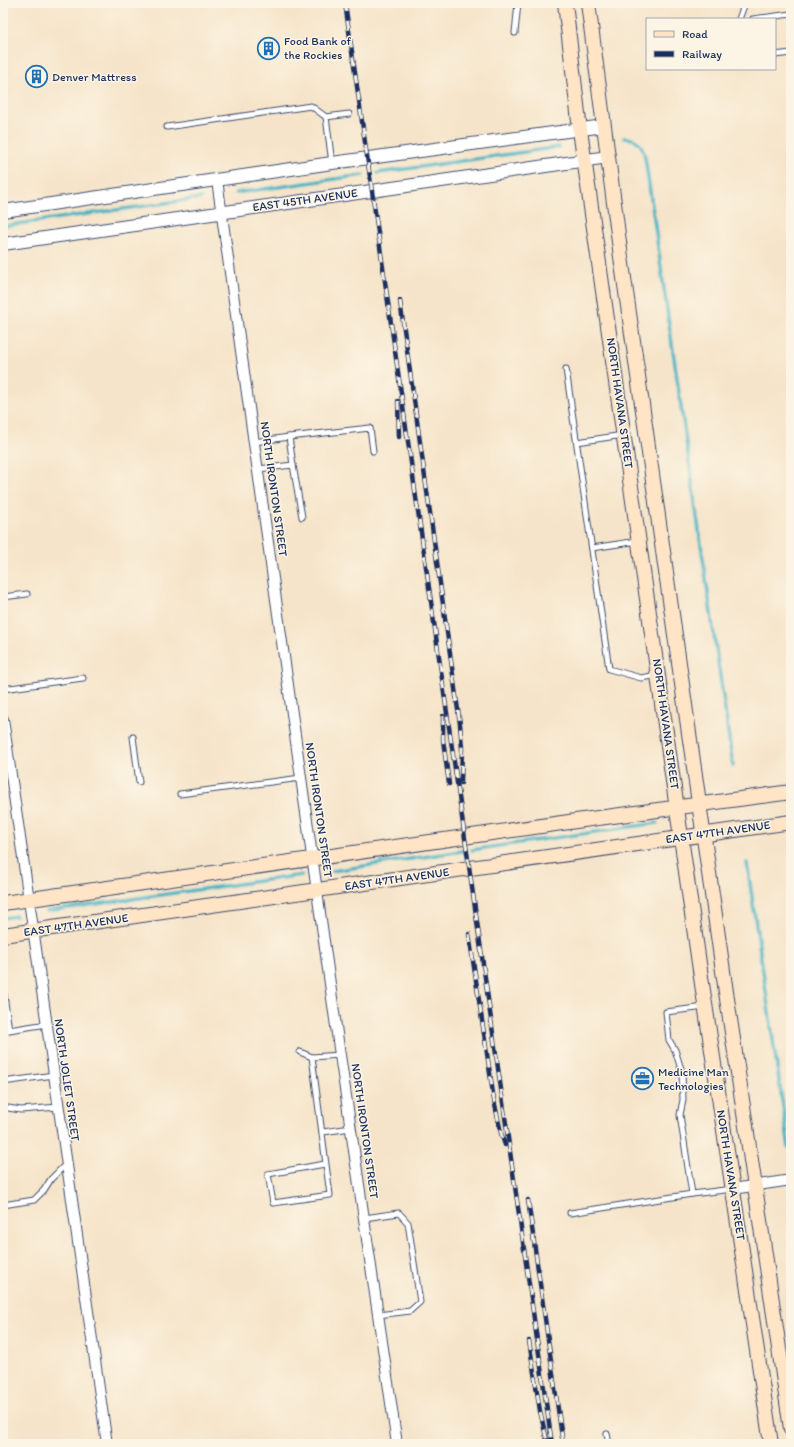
<svg xmlns="http://www.w3.org/2000/svg" width="794" height="1447" font-family="Itim,sans-serif">
<style>
.lines{fill:none;stroke-linecap:round;stroke-linejoin:round}
.stream{stroke:#47b3c5;stroke-width:3.5}
.service-casing{stroke:#3c4a6e;stroke-width:7}
.minor-casing{stroke:#3c4a6e;stroke-width:12}
.tertiary-casing{stroke:#3c4a6e;stroke-width:14}
.secondary-casing{stroke:#3c4a6e;stroke-width:16}
.service{stroke:#fff;stroke-width:5}
.minor{stroke:#fff;stroke-width:10}
.tertiary{stroke:#fff;stroke-width:12}
.secondary{stroke:#ffe4c6;stroke-width:14}
.rail-casing{stroke:#1b2f5e;stroke-width:4.5}
.rail{stroke:#fcf5e5;stroke-width:3;stroke-dasharray:9;stroke-linecap:butt}
.labels{text-anchor:middle;dominant-baseline:central;stroke-width:3;stroke-linejoin:round;paint-order:stroke}
.poi-label{font-size:12px;fill:#1b2f5e;stroke:#fcf5e5;text-anchor:start}
.street-label{font-size:12px;fill:#1b2f5e;stroke:#fcf5e5}
</style>
<rect width="100%" height="100%" fill="#fcf5e5"/>
<filter id="ink" filterUnits="userSpaceOnUse"><feTurbulence type="fractalNoise" baseFrequency=".025" numOctaves="2"/><feDisplacementMap in="SourceGraphic" scale="8" xChannelSelector="R" yChannelSelector="G"/><feConvolveMatrix kernelMatrix="1 2 1 2 8 2 1 2 1" color-interpolation-filters="sRGB"/></filter>
<filter id="wash" filterUnits="userSpaceOnUse"><feTurbulence type="fractalNoise" baseFrequency=".012" numOctaves="4" result="noise"/><feDisplacementMap in="SourceGraphic" scale="16" xChannelSelector="R" yChannelSelector="G"/><feGaussianBlur stdDeviation="0.9" result="paint"/><feColorMatrix in="noise" values="0 0 0 0 0 0 0 0 0 0 0 0 0 0 0 0 0 1.4 0 .05"/><feComposite in="paint" operator="in"/></filter>
<g filter="url(#wash)">
<rect width="100%" height="100%" fill="#f5e4c9"/>
<g class="lines">
<g class="stream">
<path d="M624,138C638,138 642,144 645,157L733,766"/>
<path d="M378,173L559,147"/>
<path d="M236,193L363,175"/>
<path d="M3,226L201,198"/>
<path d="M472,850L657,823"/>
<path d="M747,863L789,1148"/>
<path d="M332,871L462,851"/>
<path d="M47,911L302,875"/>
<path d="M3,918L16,916"/>
</g>
</g>
</g>
<g filter="url(#ink)">
<g class="lines">
<defs>
<g id="service">
<path d="M739,19L745,3"/>
<path d="M753,19L791,14"/>
<path d="M515,33L518,3"/>
<path d="M775,55L791,53"/>
<path d="M326,117L332,163"/>
<path d="M167,127L311,106L326,117L349,114"/>
<path d="M566,369L609,669L641,678L658,675"/>
<path d="M254,442L289,437"/>
<path d="M577,442L623,435"/>
<path d="M293,465L289,437L370,428L373,451"/>
<path d="M258,469L293,465L302,517"/>
<path d="M592,548L638,541"/>
<path d="M3,597L27,594"/>
<path d="M3,689L83,678"/>
<path d="M133,737L139,782"/>
<path d="M180,794L301,778"/>
<path d="M3,988L9,1030L47,1024"/>
<path d="M3,1031L9,1030"/>
<path d="M300,1052L312,1057L340,1055"/>
<path d="M312,1057L330,1195L273,1203L268,1174L325,1164"/>
<path d="M3,1082L54,1075"/>
<path d="M3,1108H8L21,1110L58,1107"/>
<path d="M323,1132L351,1128"/>
<path d="M692,1194L733,1189"/>
<path d="M3,1205L34,1200L44,1190L51,1179L66,1164"/>
<path d="M570,1213L692,1194L680,1115L683,1100L682,1072L675,1050L669,1040L666,1012L705,1007"/>
<path d="M364,1218L399,1213L408,1223L420,1302L410,1311L378,1315"/>
<path d="M607,1434L609,1444"/>
</g>
<g id="minor">
<path d="M217,180L340,1055L397,1444"/>
<path d="M3,719L107,1444"/>
<path d="M733,1189L791,1180"/>
</g>
<g id="tertiary">
<path d="M3,211L332,163L604,126"/>
<path d="M3,244L608,157"/>
</g>
<g id="secondary">
<path d="M565,3L580,130L702,984L771,1444"/>
<path d="M588,3L621,257L726,992L791,1429"/>
<path d="M3,903L576,821L791,792"/>
<path d="M3,935L791,822"/>
</g>
</defs>
<use href="#service" class="service-casing"/>
<use href="#minor" class="minor-casing"/>
<use href="#tertiary" class="tertiary-casing"/>
<use href="#secondary" class="secondary-casing"/>
<use href="#service" class="service"/>
<use href="#minor" class="minor"/>
<use href="#tertiary" class="tertiary"/>
<use href="#secondary" class="secondary"/>
<defs>
<g id="rail">
<path d="M345,3L552,1444"/>
<path d="M400,301L460,724L462,748L461,783"/>
<path d="M398,401L399,437"/>
<path d="M443,716V740L449,784"/>
<path d="M469,934L494,1100L501,1133L505,1145"/>
<path d="M528,1200L563,1444"/>
<path d="M529,1341L540,1411L547,1441"/>
</g>
</defs>
<use href="#rail" class="rail-casing"/>
<use href="#rail" class="rail"/>
</g>
</g>
<defs>
<symbol id="building-ring" viewBox="-11 -11 22 22"><circle r="9.5" fill="#fcf5e5" stroke="#1f6fb2" stroke-width="1.5"/><path d="M-4-6H4V6H1V3H-1V6H-4ZM-2.5-4.3h1.7v1.8h-1.7ZM.8-4.3h1.7v1.8H.8ZM-2.5-1h1.7V.8h-1.7ZM.8-1h1.7V.8H.8Z" fill="#1f6fb2"/></symbol>
<symbol id="office-ring" viewBox="-11 -11 22 22"><circle r="9.5" fill="#fcf5e5" stroke="#1f6fb2" stroke-width="1.5"/><path d="M-6-3h4V-5.5h4V-3h4V5H-6ZM-1-4.5V-3h2v-1.5ZM-6 0V1H6V0Z" fill="#1f6fb2"/></symbol>
</defs>
<g fill-rule="evenodd">
<use href="#building-ring" x="256" y="36" width="25" height="25"/>
<use href="#building-ring" x="24" y="64" width="25" height="25"/>
<use href="#office-ring" x="630" y="1066" width="25" height="25"/>
</g>
<g class="labels">
<g class="poi-label">
<text x="284" y="41">Food Bank of<tspan x="284" dy="14">the Rockies</tspan></text>
<text x="52" y="77">Denver Mattress</text>
<text x="658" y="1072">Medicine Man<tspan x="658" dy="14">Technologies</tspan></text>
</g>
<g class="street-label">
<text transform="translate(305 200) rotate(-8)">EAST 45TH AVENUE</text>
<text transform="translate(620 403) rotate(82)">NORTH HAVANA STREET</text>
<text transform="translate(274 489) rotate(82)">NORTH IRONTON STREET</text>
<text transform="translate(666 724) rotate(82)">NORTH HAVANA STREET</text>
<text transform="translate(319 810) rotate(82)">NORTH IRONTON STREET</text>
<text transform="translate(718 832) rotate(-8)">EAST 47TH AVENUE</text>
<text transform="translate(397 879) rotate(-8)">EAST 47TH AVENUE</text>
<text transform="translate(76 925) rotate(-8)">EAST 47TH AVENUE</text>
<text transform="translate(67 1080) rotate(82)">NORTH JOLIET STREET</text>
<text transform="translate(365 1131) rotate(82)">NORTH IRONTON STREET</text>
<text transform="translate(731 1175) rotate(81)">NORTH HAVANA STREET</text>
</g>
</g>
<rect width="794" height="1447" fill="none" stroke="#fcf5e5" stroke-width="16"/>
<rect x="646" y="18" width="130" height="52" fill="#fcf5e5" stroke="#a2a6af"/>
<rect x="654" y="31" width="20" height="6" fill="#ffe4c6" stroke="#a2a6af"/>
<text x="682" y="38" font-size="12" fill="#1b2f5e">Road</text>
<rect x="654" y="51" width="20" height="6" fill="#1b2f5e" stroke="#a2a6af"/>
<text x="682" y="58" font-size="12" fill="#1b2f5e">Railway</text>
</svg>
